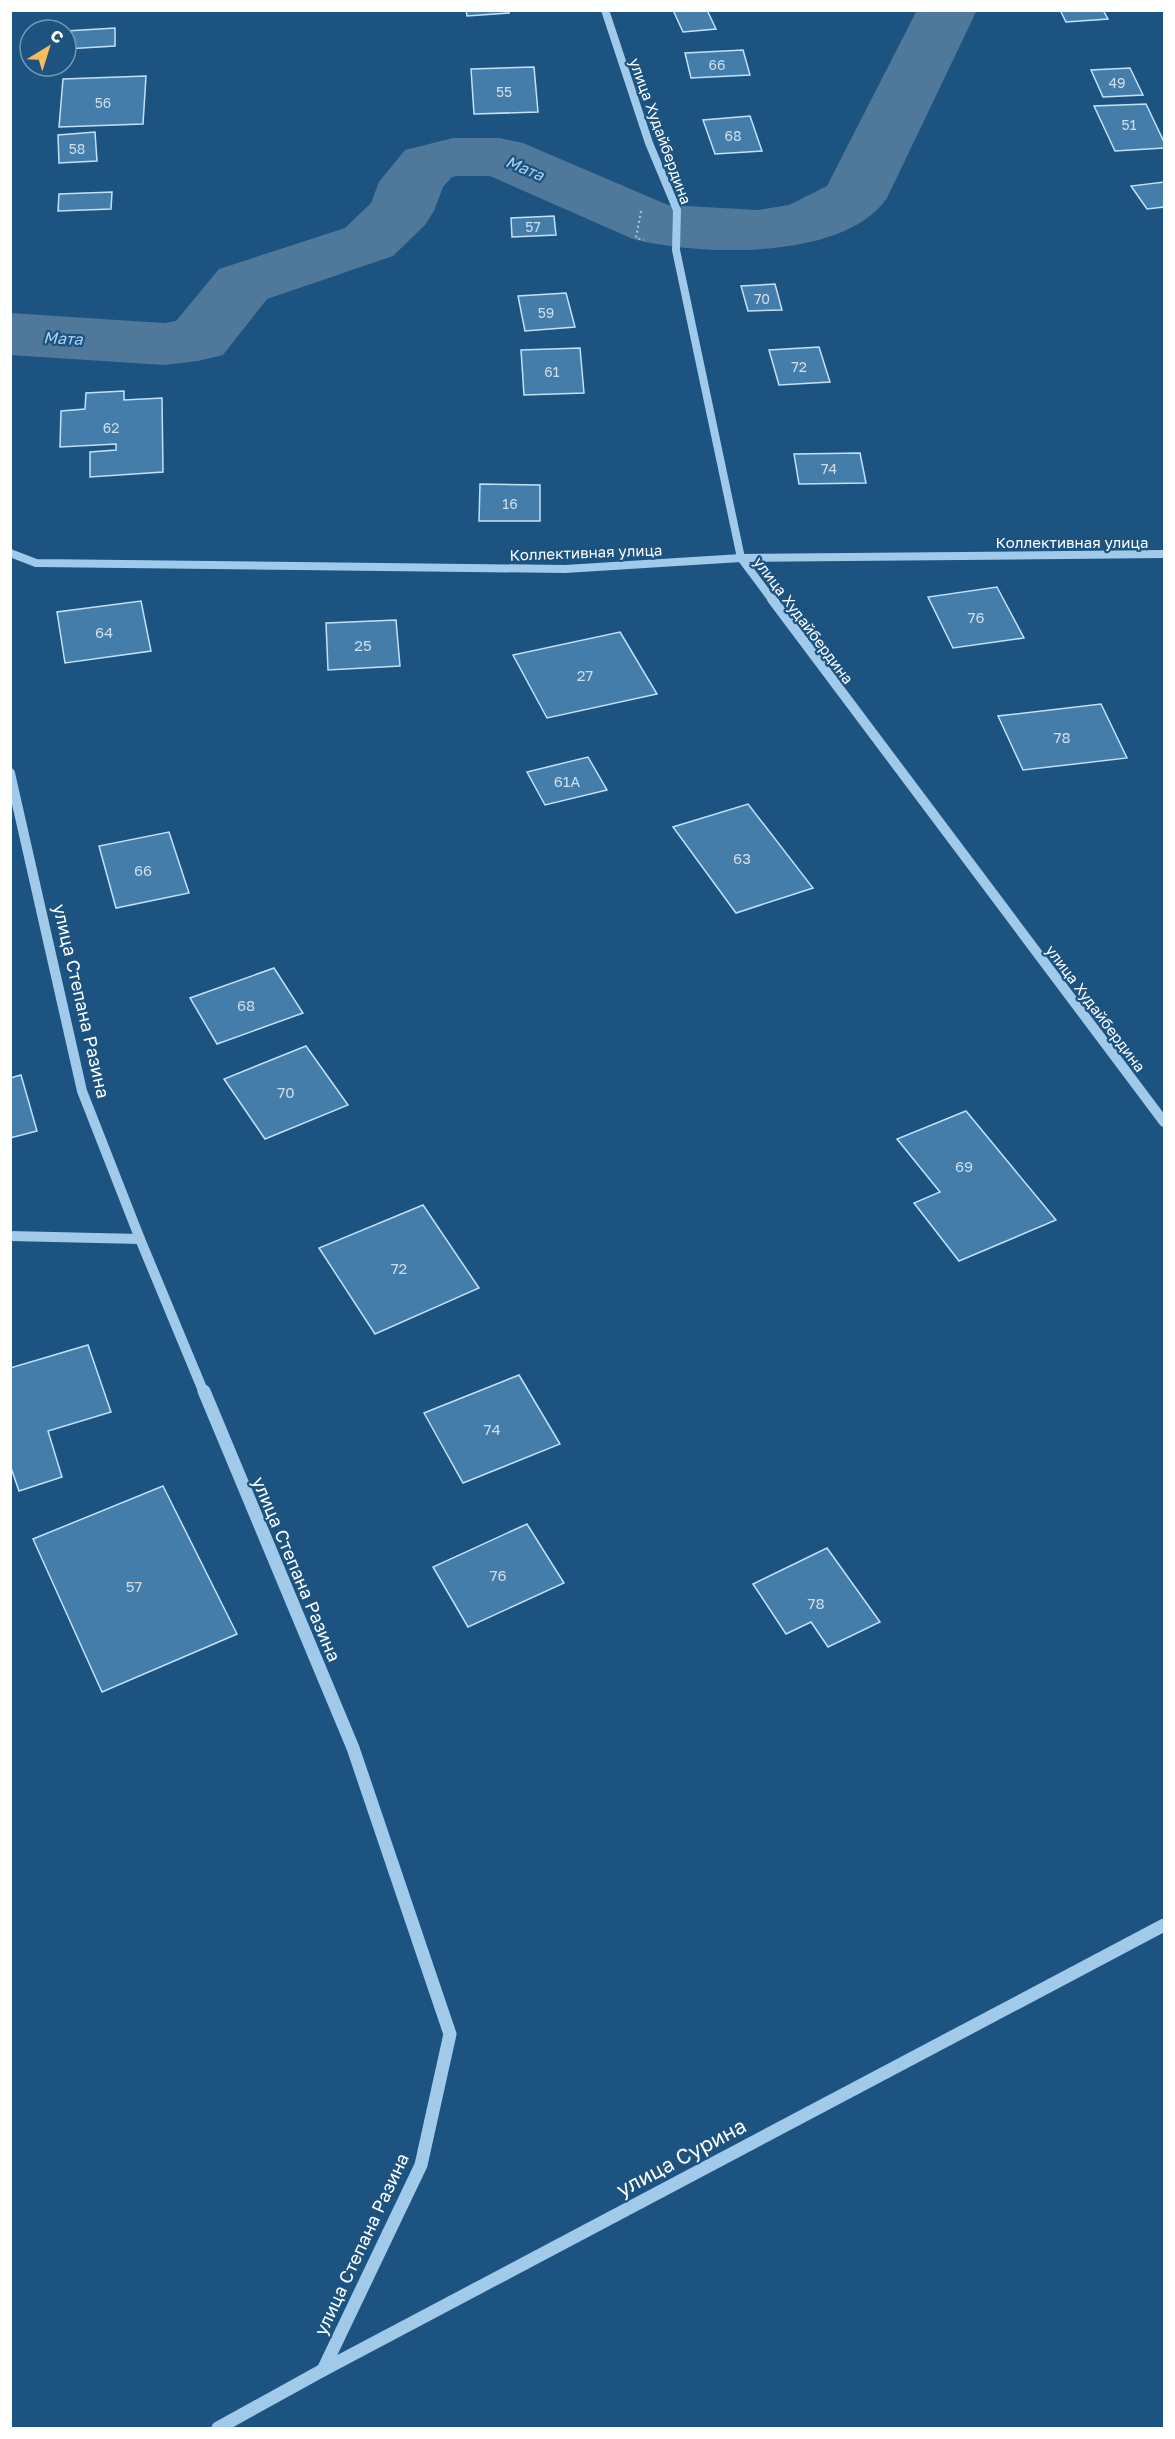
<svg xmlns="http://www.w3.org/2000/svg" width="1175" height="2439" font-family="'Golos Text',sans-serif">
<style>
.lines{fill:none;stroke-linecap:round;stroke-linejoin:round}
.river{fill:#4f789a;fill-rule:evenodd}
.building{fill:#447daa;stroke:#c4e1f7;stroke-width:1.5}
.path{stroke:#a0c9ea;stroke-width:2;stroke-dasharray:2 3;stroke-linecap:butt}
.minor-far2{stroke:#a0c9ea;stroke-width:8}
.minor-far1{stroke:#a0c9ea;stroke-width:10}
.minor{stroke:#a0c9ea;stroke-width:13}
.labels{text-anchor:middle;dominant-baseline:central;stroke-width:4.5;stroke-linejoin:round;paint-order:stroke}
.far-number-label{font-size:14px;fill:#d0deea}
.far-street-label{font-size:15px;fill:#fff;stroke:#1c5380}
.number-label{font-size:15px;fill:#d0deea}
.far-water-label{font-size:16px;font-style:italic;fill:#abd3f1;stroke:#1c5380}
.street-label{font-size:18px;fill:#fff;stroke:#1c5380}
.near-street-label{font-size:21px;fill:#fff;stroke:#1c5380}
</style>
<rect width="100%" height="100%" fill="#1c5380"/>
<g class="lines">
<path class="river" d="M917,10H977L887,198C844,261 699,256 633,239L490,176H456L451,178L443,187L434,211L425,225L393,256L267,299L223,355L198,361L164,365L10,355V313L164,323L176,321L219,269L345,228L371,203L379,182L405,150L453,138H500L523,143L668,205L758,210L789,205L827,186Z"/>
</g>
<g class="building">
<path d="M466,10H509V13L467,16Z"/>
<path d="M673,10H707L716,29L683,32Z"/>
<path d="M1060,10H1103L1108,19L1066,22Z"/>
<path d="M115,28V46L66,49V31Z"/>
<path d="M743,50L750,75L691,78L685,53Z"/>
<path d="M534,67L538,112L474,114L471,69Z"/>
<path d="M1130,68L1143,95L1103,97L1091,70Z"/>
<path d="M146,76L143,124L59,127L63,79Z"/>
<path d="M1146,104L1164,142V148L1115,151L1094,106Z"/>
<path d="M750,116L762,151L715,154L703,120Z"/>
<path d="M95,132L97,161L59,163L58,135Z"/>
<path d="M1164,182V207L1147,209L1131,186Z"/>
<path d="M112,192L111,209L58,211L59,194Z"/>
<path d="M554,216L556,235L512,237L511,218Z"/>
<path d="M775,284L782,310L748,311L741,286Z"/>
<path d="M566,293L575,327L525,331L518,296Z"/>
<path d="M819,347L830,382L779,385L769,350Z"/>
<path d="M580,348L584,393L524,395L521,350Z"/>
<path d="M124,391V400L162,398L163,472L90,477V452L116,450V444L60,447L61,411L85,409L86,393Z"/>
<path d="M860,453L866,483L799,484L794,454Z"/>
<path d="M480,484L540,485V521H479Z"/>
<path d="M997,587L1024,638L953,648L928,597Z"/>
<path d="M141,601L151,651L65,663L57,612Z"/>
<path d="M396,620L400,666L328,670L326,623Z"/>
<path d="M620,632L657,694L547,718L513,655Z"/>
<path d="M1101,704L1127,758L1023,770L998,716Z"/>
<path d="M588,757L607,790L545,805L527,772Z"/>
<path d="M748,804L813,888L736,913L673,827Z"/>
<path d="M169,832L189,893L116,908L99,846Z"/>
<path d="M274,968L303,1013L217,1044L190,998Z"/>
<path d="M306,1046L348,1105L265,1139L224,1079Z"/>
<path d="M21,1075L37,1131L10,1138V1078Z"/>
<path d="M966,1111L1056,1220L959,1261L914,1203L940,1192L897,1139Z"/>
<path d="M423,1205L479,1288L375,1334L319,1248Z"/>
<path d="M88,1345L111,1412L48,1431L62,1477L19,1491L10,1465V1368Z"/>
<path d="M519,1375L560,1444L463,1483L424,1413Z"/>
<path d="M163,1486L237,1634L102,1692L33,1539Z"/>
<path d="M527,1524L564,1583L468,1627L433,1567Z"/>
<path d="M827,1548L880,1622L828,1647L811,1622L786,1634L753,1584Z"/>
</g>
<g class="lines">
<path class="path" d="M641,211L636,238L644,240"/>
<g class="minor-far2">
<path d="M605,10L649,143L677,210L676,250L741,558L773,601"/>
<path d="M10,553L36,563L565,569L741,558L1164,554"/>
</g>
<g class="minor-far1">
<path d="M772,599L1164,1122"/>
<path d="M10,773L82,1091L140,1239L204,1393"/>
<path d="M10,1236L140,1239"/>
</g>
<g class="minor">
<path d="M204,1391L353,1748L450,2034L421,2165L323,2370"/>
<path d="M218,2428L323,2370L1164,1925"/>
</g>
</g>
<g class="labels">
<g class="far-number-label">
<text x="717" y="64">66</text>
<text x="1117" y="82">49</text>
<text x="504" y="91">55</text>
<text x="103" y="102">56</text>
<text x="1129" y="124">51</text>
<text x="733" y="135">68</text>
<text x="77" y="148">58</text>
<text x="533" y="226">57</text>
<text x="762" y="298">70</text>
<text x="546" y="312">59</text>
<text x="799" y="366">72</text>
<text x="552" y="371">61</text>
<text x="111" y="427">62</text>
<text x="829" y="468">74</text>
<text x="510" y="503">16</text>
</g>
<g class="far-street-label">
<text transform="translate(661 131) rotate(70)">улица Худайбердина</text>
<text x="1072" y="542">Коллективная улица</text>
<text transform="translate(586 552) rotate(-2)">Коллективная улица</text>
<text transform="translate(804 620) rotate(53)">улица Худайбердина</text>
<text transform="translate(1096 1008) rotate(53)">улица Худайбердина</text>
</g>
<g class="number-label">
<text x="976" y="617">76</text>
<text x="104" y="632">64</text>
<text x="363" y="645">25</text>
<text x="585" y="675">27</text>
<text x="1062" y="737">78</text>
<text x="567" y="781">61А</text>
<text x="742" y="858">63</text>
<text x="143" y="870">66</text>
<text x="246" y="1005">68</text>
<text x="286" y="1092">70</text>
<text x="964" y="1166">69</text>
<text x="399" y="1268">72</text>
<text x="492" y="1429">74</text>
<text x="498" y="1575">76</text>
<text x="134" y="1586">57</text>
<text x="816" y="1603">78</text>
</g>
<g class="far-water-label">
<text transform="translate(525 168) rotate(23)">Мата</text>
<text transform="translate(63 338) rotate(3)">Мата</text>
</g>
<g class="street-label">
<text transform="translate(82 1001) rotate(77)">улица Степана Разина</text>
<text transform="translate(297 1569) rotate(67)">улица Степана Разина</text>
<text transform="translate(361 2244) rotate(-65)">улица Степана Разина</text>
</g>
<g class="near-street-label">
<text transform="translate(681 2157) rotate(-28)">улица Сурина</text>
</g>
</g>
<rect width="1175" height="2439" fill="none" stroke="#ffffff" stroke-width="24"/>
<g transform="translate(48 48) rotate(38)"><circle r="28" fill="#1c5380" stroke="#7798b3" stroke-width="1.5"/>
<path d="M0-4.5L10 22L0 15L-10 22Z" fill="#fabb5d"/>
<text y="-9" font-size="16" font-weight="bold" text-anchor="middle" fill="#ffffff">С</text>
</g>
</svg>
